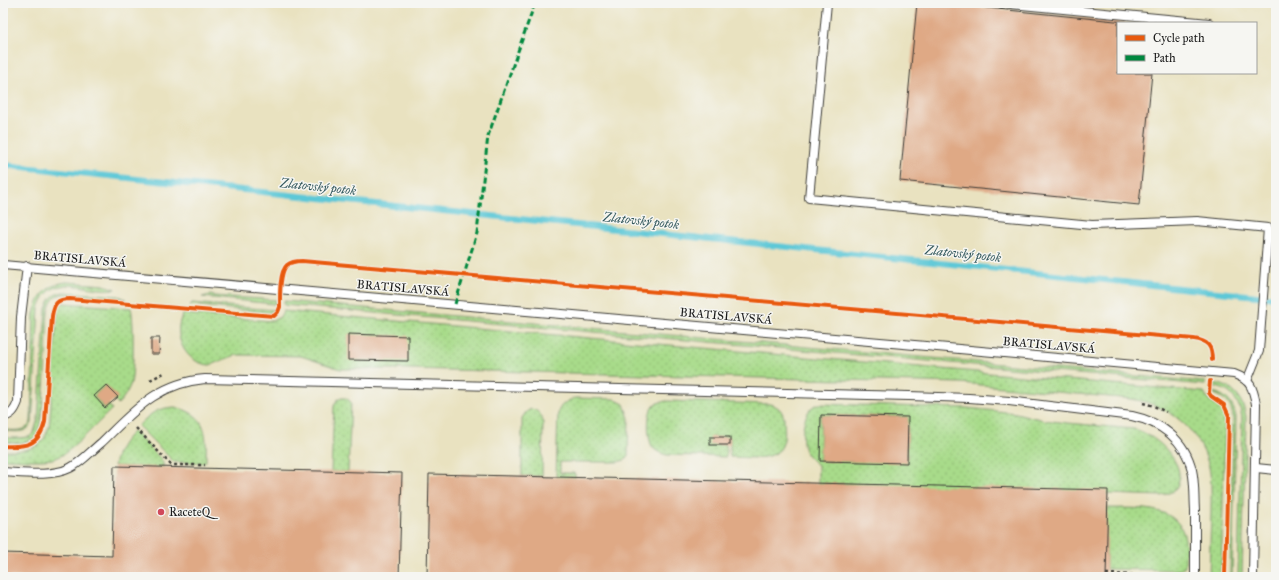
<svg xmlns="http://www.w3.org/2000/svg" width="1279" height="580" font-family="'IM FELL Great Primer',serif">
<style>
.grass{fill:url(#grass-dots);stroke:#627c53;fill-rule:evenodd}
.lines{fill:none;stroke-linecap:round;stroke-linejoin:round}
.stream{stroke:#5dc8d7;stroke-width:6}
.building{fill:#dfa985}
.service-casing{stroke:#3b3a35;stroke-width:10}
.path{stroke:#3b3a35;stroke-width:2.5;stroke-dasharray:3 3;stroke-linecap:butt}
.service{stroke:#fff;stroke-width:8}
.quiet{stroke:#00873e;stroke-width:3;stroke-dasharray:6 3;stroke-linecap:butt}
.cycleway-casing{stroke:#f6f6f2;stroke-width:6}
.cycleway{stroke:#e8590c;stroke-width:4}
.poi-dot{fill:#d1495b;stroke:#f6f6f2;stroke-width:1.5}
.labels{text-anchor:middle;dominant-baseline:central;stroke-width:3;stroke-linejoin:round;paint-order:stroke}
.street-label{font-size:12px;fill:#1c1c1c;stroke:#f6f6f2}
.poi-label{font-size:12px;fill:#1c1c1c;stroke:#f6f6f2;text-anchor:start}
.water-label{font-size:13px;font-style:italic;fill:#33585d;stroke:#f6f6f2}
</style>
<defs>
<pattern id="grass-dots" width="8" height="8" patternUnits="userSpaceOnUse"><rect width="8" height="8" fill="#a8db8a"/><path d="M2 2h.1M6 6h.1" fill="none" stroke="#90bb76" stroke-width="1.8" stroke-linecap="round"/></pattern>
</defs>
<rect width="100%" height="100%" fill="#f6f6f2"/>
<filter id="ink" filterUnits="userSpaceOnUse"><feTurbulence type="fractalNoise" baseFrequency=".025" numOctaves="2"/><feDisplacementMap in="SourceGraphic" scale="8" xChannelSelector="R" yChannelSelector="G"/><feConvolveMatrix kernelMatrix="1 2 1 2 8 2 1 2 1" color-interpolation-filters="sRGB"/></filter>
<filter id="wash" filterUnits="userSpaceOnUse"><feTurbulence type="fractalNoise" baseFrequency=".012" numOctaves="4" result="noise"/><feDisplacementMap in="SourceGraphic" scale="16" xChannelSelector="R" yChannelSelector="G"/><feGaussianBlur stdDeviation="0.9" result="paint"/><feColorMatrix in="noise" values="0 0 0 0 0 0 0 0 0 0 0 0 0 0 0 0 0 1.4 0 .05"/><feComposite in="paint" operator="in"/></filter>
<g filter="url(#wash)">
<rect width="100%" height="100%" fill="#e9e2c0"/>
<g class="grass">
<path d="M67,282L104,285L115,289C87,293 52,269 39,308L32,423C26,435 14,431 3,431V430C13,430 26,433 31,422L34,314C38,296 48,284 67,282Z"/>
<path d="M63,292L119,296L126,299L62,294C53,297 49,304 48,313C46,333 45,426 36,436C28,445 13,443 3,442V438H18L29,437L34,432L38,419L46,309C49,300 52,294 63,292Z"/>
<path d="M210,295L215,296L276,300L275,304L202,297Z"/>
<path d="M284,301L1205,382V385L284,305Z"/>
<path d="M63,303L131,308C134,316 134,373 131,383C128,391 124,398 118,404L114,400L117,396L106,385L94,396L105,408L109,405L112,409C99,421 71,453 56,458C43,462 17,459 3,459V451C29,451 46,450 50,420L57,311L59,306Z"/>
<path d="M192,303L274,310L272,313L190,305Z"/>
<path d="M283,311L1204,392C1207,404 1218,401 1222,410C1224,413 1224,417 1225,420L1221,577H1209C1210,556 1210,534 1211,513C1211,498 1212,482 1209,467C1200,430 1169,404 1131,399L960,383L411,369H340L301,356L241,355H236L210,365C185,364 171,334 183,314L272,321L280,317Z"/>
<path d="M1213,383C1232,385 1243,398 1246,417L1242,577H1238L1242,418C1240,402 1231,389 1215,387Z"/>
<path d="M1213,392C1227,395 1234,405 1236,417L1232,577H1230L1233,418C1232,405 1226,398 1214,394Z"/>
<path d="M341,398H346L351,402L348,472H331L334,406L337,400Z"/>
<path d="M575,398L614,399L624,404L629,418L628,456L625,460L617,462H560V473H573L575,474V478L556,477L558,412C561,404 567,401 575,398Z"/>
<path d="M666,401L771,404C779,407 782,410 784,418C784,425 786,435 783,443C778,463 746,457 730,457V437H711V445H726V457L667,455C662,454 657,452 653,448C647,440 646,412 654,405C658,402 662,402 666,401Z"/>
<path d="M819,404L967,408L1016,413L1044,420L1068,423L1134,429C1156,434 1193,468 1174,491L1161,496L818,483V465C813,461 808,457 805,451C800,439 802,407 819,404ZM821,415L908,417L907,462L820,461Z"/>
<path d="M175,407C205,414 207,430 206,458V461L203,463L174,462L138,426C151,413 157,408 175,407Z"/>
<path d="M531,409C538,410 542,415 543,422L542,476H522V418L526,412Z"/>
<path d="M134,431L161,459L163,463V468L114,466C117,451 123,441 134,431Z"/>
<path d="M1107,508C1133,509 1175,503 1184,535C1187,544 1185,556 1185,566L1179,570L1106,569Z"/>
</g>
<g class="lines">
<path class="stream" d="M3,165L1276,298"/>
</g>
<g id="blocks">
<g class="building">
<path d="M917,3H938L1125,22V23H1118V73H1152L1139,205L900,181Z"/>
<path d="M348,334L408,336V361L348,360Z"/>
<path d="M151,338H160L159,354H151Z"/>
<path d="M106,385L118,397L105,408L94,396Z"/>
<path d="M821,415L908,417L907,463L820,461Z"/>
<rect x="710" y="437" width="20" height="8"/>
<path d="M114,466L402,473L399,577H3V553L112,556Z"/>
<path d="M429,474L1108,490L1106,577H427Z"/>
</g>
</g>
</g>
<g filter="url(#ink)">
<use href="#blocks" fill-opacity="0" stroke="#3b3a35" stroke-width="1"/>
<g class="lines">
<defs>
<g id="service">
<path d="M827,3L809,198L1092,225L1197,221L1268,228L1259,351L1247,381"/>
<path d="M1001,3L1209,23"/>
<path d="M3,265L926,346L1234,374C1251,380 1253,388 1256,404L1253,577"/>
<path d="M3,417C12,415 15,410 18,402L21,317L27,266"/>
<path d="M1256,468L1276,470"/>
<path d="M3,472C23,473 52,477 70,468C82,462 91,451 101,443C134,411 157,383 205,379L909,396L969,398L1009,401L1132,416C1161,422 1185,440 1192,470C1195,483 1194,497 1195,510C1195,532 1195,555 1195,577"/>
</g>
</defs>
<use href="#service" class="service-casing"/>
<g class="path">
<path d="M150,380L164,373"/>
<path d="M1143,403L1154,406L1166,412"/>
<path d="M136,428L171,465H205"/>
<path d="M1106,574L1182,577"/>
</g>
<use href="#service" class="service"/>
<path class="quiet" d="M455,304L477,233L488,136L535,3"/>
<defs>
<g id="cycleway">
<path d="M1210,381L1209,393L1211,396L1224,405L1229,416L1225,577"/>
<path d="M3,446C25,447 39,446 45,422L52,316C54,303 57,299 70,299L274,316L278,312L280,307C280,297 279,272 287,265C292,261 297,261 302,261L1194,339C1208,341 1212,346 1212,360"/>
</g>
</defs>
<use href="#cycleway" class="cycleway-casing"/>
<use href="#cycleway" class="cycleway"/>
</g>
</g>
<circle class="poi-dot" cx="161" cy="512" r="4"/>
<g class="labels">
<g class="street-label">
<text transform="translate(80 259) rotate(5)">BRATISLAVSKÁ</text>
<text transform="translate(403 288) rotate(5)">BRATISLAVSKÁ</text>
<text transform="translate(726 316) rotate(5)">BRATISLAVSKÁ</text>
<text transform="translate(1049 345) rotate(5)">BRATISLAVSKÁ</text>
</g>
<g class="poi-label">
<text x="169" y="512">RaceteQ</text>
</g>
<g class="water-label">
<text transform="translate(318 187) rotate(6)">Zlatovský potok</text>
<text transform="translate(641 221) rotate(6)">Zlatovský potok</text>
<text transform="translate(963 254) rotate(6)">Zlatovský potok</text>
</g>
</g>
<rect width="1279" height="580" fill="none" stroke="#f6f6f2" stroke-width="16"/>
<rect x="1117" y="22" width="140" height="52" fill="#f6f6f2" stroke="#9f9f9c"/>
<rect x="1125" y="35" width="20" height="6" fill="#e8590c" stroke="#9f9f9c"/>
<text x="1153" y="42" font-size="12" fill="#1c1c1c">Cycle path</text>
<rect x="1125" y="55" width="20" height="6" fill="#00873e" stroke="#9f9f9c"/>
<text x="1153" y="62" font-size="12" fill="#1c1c1c">Path</text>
</svg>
